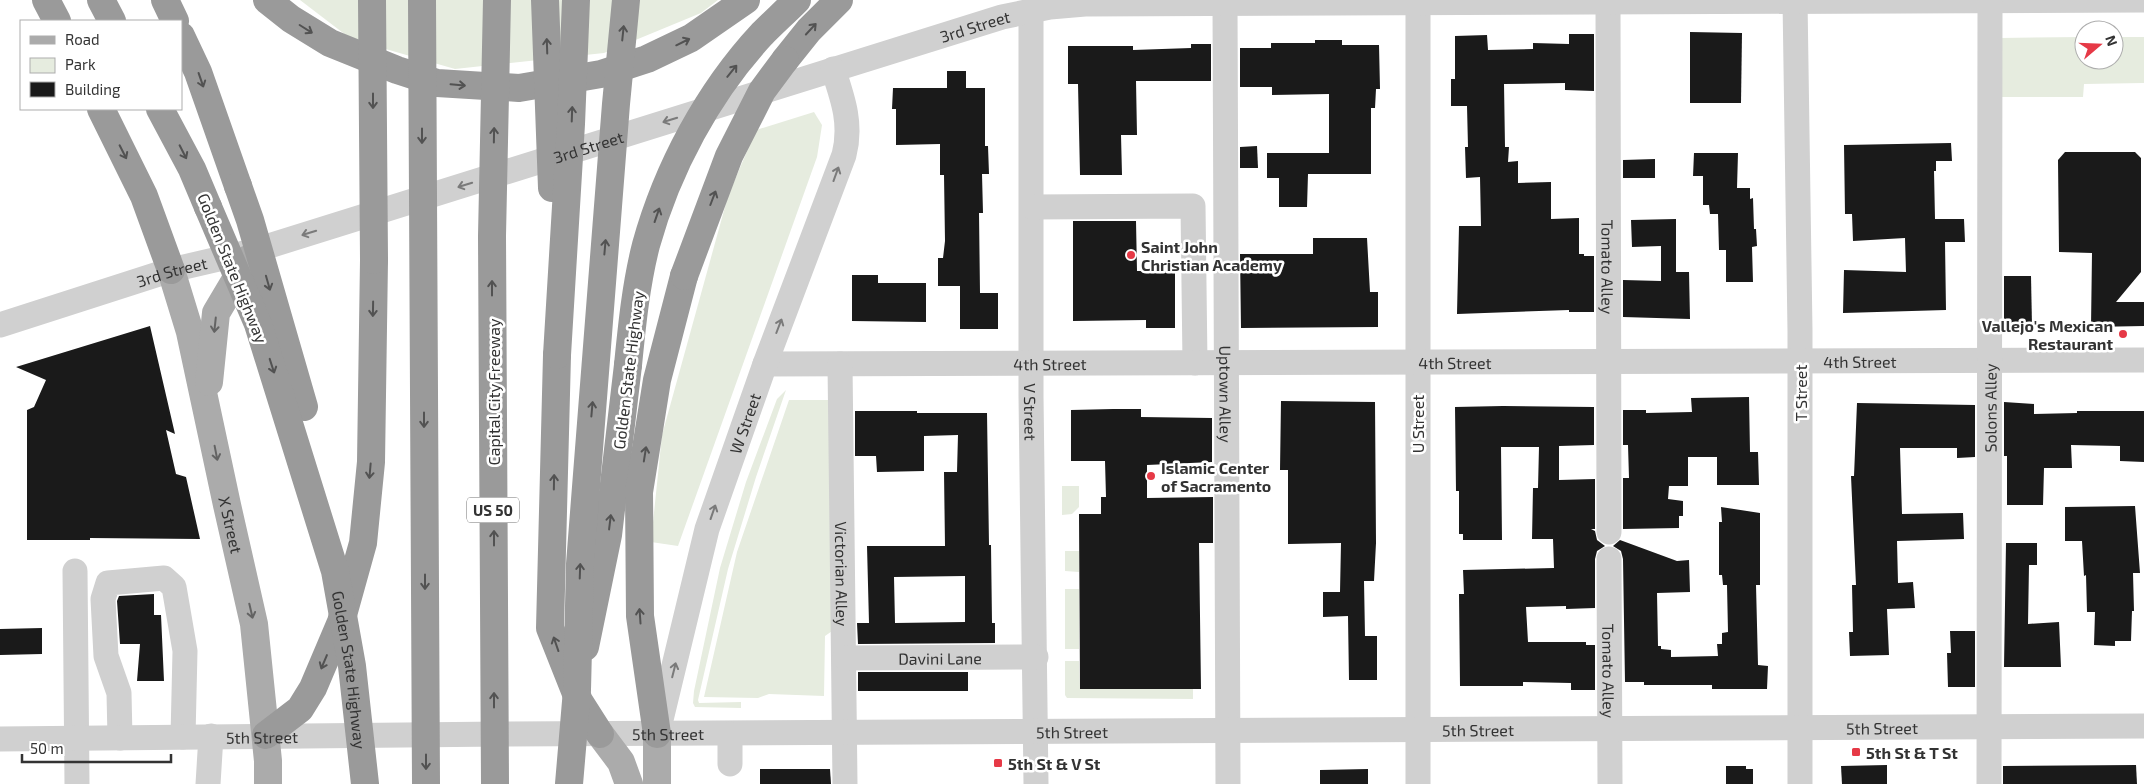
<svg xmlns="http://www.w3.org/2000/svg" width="2144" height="784" font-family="'Exo 2',sans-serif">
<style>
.green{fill:#e6ecdf}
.building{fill:#1a1a1a;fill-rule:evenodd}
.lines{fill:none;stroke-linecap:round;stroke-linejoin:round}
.minor{stroke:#d0d0d0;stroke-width:25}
.major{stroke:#ababab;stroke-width:28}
.highway{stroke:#9a9a9a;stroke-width:28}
.highway-bridge{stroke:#9a9a9a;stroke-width:28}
.oneway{stroke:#525252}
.oneway2{stroke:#7a7a7a}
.oneway3{stroke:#636363}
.poi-dot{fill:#e63946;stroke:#fff;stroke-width:2}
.labels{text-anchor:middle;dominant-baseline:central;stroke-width:5;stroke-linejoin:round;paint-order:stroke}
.shield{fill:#fff;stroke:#707070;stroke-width:1}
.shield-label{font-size:15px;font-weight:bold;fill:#333}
.street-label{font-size:16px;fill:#333;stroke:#fff}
.poi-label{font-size:16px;font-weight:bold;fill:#333;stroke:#fff;text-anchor:start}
</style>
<rect width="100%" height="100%" fill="#fff"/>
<g class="green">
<path d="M300,0H718L701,13L604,53L455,69L351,39Z"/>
<path d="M2084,37V60H2114V37H2144V83L2084,84L2083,97H2000V38Z"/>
<path d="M814,112L822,125L817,157L678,546L651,542L662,435L728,196L756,130Z"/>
<path d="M786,390L756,477L728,569L698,700L699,703L741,702V708L695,707L693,703L694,691L720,568L746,482L777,399Z"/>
<path d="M789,400H833L835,629L825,636L824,696L769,694L758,698L704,697L737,552Z"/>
<path d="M1062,486H1079V507L1072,514L1062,515Z"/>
<path d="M1065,551H1079V572L1065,571Z"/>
<rect x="1065" y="589" width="14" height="60"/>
<path d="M1065,661H1079L1080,689H1193V699L1067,698L1065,695Z"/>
</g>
<g class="building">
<path d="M1690,32L1742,33L1741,103H1690Z"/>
<path d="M1569,34H1594V91L1565,90V83L1504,84L1505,147H1509L1508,162L1518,161V183L1551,182V219L1579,218V254H1584V256H1594V312H1569V310L1457,314L1459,226H1481L1480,177L1466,178L1465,147H1468L1467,106H1451V79H1455V36L1487,35L1488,50L1533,49V43L1569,44Z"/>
<path d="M1315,40H1342V45H1379L1380,89H1376L1375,108H1371V174H1308L1307,207H1279V178H1267V153H1329V94L1272,95V87H1240V48H1271V43H1315Z"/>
<path d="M1191,44H1211V81H1136L1137,135H1121L1122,175H1080L1078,84H1068V46H1133V50L1191,48Z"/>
<path d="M947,71H966V88H985V146H988L989,174H982L983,213H979L980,293H998V329H960V286H938V258H943L945,241L944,175H940V144L896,145V109H892L893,88H947Z"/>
<path d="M1951,143L1952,161H1936V171H1934L1935,219H1964L1965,242H1945L1946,310L1843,313L1844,270L1906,272L1905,238L1853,241L1852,214H1845L1844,145Z"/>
<path d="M1257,146L1258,168H1240V147Z"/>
<path d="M2065,152H2135L2141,158V272L2116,302H2144V326L2091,327L2092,253L2059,252L2058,160Z"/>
<path d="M1694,153H1738L1737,188H1750V199L1753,198L1754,229H1756L1757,246L1752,247L1753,282H1726V250H1719L1718,214H1710L1709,205H1703V176H1693Z"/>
<path d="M1655,159V178H1623V160Z"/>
<path d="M1676,219V272H1689L1690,319L1623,317V280L1661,281V246L1632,247L1631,220Z"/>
<path d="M1073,221H1136L1137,271H1175V328H1146V320L1073,321Z"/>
<path d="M1313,238H1367L1370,292H1378V327L1241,328L1240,254H1313Z"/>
<path d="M852,275H878V283H926V322L852,321Z"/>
<path d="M2004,276H2031L2032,326H2004Z"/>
<path d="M150,326L175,434L166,430L176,474L186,477L200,539L90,538V540H27V410L34,407L46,380L16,367Z"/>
<path d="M1749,397L1750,452H1758L1759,485H1717V457H1688V486H1669L1668,499L1683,501V516H1679V528L1623,529V478H1629L1628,445H1623V410H1646V413L1692,412L1691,398Z"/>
<path d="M1281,401L1375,402L1376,543L1374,581H1364L1365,636H1377V680H1349L1348,616L1323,617V592H1340L1341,543L1288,544V470H1280Z"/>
<path d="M2004,402L2034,404V414L2077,413V411H2144V462L2120,461V446L2071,445L2072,468H2044L2043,505H2007V456H2004Z"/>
<path d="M1857,403L1975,405V457L1957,458V448H1900L1902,514L1963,513L1964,539L1897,541L1898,583L1913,582L1915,608L1887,609L1889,655L1850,656L1849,632H1853L1852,585H1856L1851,476H1854Z"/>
<path d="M1503,406L1594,407V445L1559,446V480L1595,479V529H1591L1595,531L1597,540L1605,546L1597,551L1595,559V608L1566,609V606L1526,607L1528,642H1586V645H1595V690H1571V683L1523,682V686H1460L1459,594H1464L1463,570L1554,568L1553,539H1532L1533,488H1538L1539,447H1501L1502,540H1463V534H1459V491H1456L1455,407Z"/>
<path d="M1113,409H1141V417L1212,418V462L1147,465V498L1213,497V543H1199L1201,689H1080L1079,514H1101V497H1106L1105,461H1071V410Z"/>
<path d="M855,411H917V413H987L989,545H991L992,623H995V643L858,644L857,623H869L867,546H945L944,472H957L958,435L924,436V471L877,472L876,456H855ZM965,576V622L895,623L894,577Z"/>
<path d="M2135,506L2140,573H2133L2134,611H2132L2131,641H2115V646L2094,645L2095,612H2087L2086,575L2084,576L2082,541H2065V507Z"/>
<path d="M1721,507L1760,513V585H1756L1758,665L1768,666L1767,689H1712V685H1644V682H1625L1623,559L1621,551L1613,546L1620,540L1677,561L1689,560L1690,592L1657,593L1658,646H1661V649L1671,650V657L1718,656L1717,644H1722V633L1728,632L1727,585H1723L1722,575H1719V522H1722Z"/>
<path d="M2006,543H2037V565H2029L2028,624L2059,622L2061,667H2004Z"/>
<path d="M154,594V615H161L164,681H137L140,644H120L117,601L119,596Z"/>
<path d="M42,628V654L0,655V629Z"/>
<path d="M1950,631H1975V687H1948L1947,653H1951Z"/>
<rect x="858" y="672" width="110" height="19"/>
<path d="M1887,765V784H1842L1841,766Z"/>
<path d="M2136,765L2137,784H2003V766Z"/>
<path d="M1726,766H1746V769H1753V784H1726Z"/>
<path d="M760,769H830L831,784H760Z"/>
<path d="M1368,769V784H1320V770Z"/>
</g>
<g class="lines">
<g class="minor">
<path d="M1795,0L1800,331V784"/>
<path id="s1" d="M1608,3L1609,532"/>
<path id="s2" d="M1225,4L1228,784"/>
<path d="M1418,4V784"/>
<path id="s3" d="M1031,11V396L1036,784"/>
<path d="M1032,207L1193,206L1195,363"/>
<path id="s4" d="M0,325L171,270L253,251L1002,17L1050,7L1085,4L2143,0"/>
<path id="s5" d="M765,364L2144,360"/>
<path id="s6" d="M840,364L845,784"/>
<path id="s7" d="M1609,559L1610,784"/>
<path d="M75,571L77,784"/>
<path id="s8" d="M845,658L1036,657"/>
<path id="s9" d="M658,732L707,529L765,364L844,155C852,124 843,99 833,69"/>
<path d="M120,738L119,693L106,656L103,599L108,583L164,578L174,587L185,651L183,737"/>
<path id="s10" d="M0,739L504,734L2144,726"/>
<path d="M730,764V734"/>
<path d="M208,784L211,736"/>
<path id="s11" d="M1989,784L1990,2"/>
</g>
<g class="major">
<path id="s12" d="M171,270L190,332L227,505L254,624L268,761V784"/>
<path d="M209,382L216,313L248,259"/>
<path d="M600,734L621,762L629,784"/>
<path d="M657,784V734"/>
</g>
<g class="highway">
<path d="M46,0L57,21"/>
<path d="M101,0L112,21"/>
<path d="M165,0L175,21"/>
<path d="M267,0L291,19L330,43L397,70L437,83L519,88L601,74L647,59L691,38L746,0"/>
<path d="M181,36L198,72L238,186"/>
<path d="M785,60L809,30L839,0"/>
<path d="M101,109L144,196L171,270"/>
<path d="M160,109L192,169L208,207"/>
<path d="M557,355L550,628L579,701L600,734"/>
<path d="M585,647L608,535L628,365"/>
<path d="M657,734L640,616L639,492L657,380L684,276"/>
<path d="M266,735L300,709L313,688L341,622L363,543L371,462L374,260"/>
</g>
<g class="highway-bridge">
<path d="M372,0L374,260"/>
<path d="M422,0L426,784"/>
<path d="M545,0L552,188"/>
<path d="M238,186L250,220L304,407"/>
<path id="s13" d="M208,207L258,324L335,571L352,666L365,784"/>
<path d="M684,276L729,156L762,91L785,60"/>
<path d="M557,355L571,124L576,0"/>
<path d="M628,365C632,325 636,284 646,245C667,169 708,92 762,34C773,23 786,11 797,0"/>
<path d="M495,784L492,236L497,0"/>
<path d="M569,784L577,690L580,564L616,104L626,0"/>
</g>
</g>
<defs><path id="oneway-shaft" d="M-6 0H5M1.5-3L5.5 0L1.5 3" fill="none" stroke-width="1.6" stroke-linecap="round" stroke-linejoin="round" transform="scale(1.25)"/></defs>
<g class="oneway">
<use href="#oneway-shaft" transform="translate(306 29) rotate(32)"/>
<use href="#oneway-shaft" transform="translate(811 29) rotate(-47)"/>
<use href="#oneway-shaft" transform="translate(623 33) rotate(-84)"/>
<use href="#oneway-shaft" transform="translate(683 42) rotate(-26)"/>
<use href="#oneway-shaft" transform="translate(547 46) rotate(-92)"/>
<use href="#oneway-shaft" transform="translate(732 71) rotate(-51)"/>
<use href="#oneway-shaft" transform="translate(201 80) rotate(71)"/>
<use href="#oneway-shaft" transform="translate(458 85) rotate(5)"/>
<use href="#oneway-shaft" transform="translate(373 101) rotate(90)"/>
<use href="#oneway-shaft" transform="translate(572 114) rotate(-88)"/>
<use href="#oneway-shaft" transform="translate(494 135) rotate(-89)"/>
<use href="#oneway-shaft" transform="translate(422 136) rotate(90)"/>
<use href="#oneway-shaft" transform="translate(123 152) rotate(63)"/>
<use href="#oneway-shaft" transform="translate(183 152) rotate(63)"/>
<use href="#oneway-shaft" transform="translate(713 198) rotate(-69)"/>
<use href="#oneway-shaft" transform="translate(657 215) rotate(-71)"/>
<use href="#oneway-shaft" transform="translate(605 247) rotate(-85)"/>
<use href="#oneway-shaft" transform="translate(268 283) rotate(74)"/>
<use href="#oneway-shaft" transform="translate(492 288) rotate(-90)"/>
<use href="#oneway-shaft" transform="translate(373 309) rotate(91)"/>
<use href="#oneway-shaft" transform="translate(272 366) rotate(72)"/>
<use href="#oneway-shaft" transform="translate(592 409) rotate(-85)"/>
<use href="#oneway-shaft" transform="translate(424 420) rotate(90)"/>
<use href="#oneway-shaft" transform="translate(645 454) rotate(-81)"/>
<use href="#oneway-shaft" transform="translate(370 471) rotate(95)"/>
<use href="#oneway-shaft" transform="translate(554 482) rotate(-89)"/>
<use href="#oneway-shaft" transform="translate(610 522) rotate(-83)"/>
<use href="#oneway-shaft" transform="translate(494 538) rotate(-90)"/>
<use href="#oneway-shaft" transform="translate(580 571) rotate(-88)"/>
<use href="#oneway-shaft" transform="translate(425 582) rotate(90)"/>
<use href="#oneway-shaft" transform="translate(640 616) rotate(-94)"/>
<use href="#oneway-shaft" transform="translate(556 644) rotate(-109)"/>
<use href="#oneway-shaft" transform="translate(324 662) rotate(113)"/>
<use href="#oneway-shaft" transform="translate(494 700) rotate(-90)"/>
<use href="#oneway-shaft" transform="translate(426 762) rotate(90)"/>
</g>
<g class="oneway2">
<use href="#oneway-shaft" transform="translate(670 120) rotate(163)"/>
<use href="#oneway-shaft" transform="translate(836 174) rotate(-70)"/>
<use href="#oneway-shaft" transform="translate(465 185) rotate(163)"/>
<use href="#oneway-shaft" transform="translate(309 233) rotate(163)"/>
<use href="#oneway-shaft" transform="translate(779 326) rotate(-69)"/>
<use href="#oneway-shaft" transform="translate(713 512) rotate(-71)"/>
<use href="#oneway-shaft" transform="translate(674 670) rotate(-76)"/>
</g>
<g class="oneway3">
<use href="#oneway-shaft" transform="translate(215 325) rotate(96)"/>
<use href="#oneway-shaft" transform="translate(216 453) rotate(79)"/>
<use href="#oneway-shaft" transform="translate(251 611) rotate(77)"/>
</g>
<g class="poi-dot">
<circle cx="1131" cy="255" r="5"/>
<circle cx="2123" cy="334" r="5"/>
<circle cx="1151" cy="476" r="5"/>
<rect x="1851" y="747" width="10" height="10" rx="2.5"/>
<rect x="993" y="758" width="10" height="10" rx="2.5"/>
</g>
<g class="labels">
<rect class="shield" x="467" y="497.5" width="52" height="25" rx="4"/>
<g class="shield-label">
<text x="493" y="510">US 50</text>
</g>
<g class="street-label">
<text stroke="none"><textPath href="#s4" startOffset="1020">3rd Street</textPath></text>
<text stroke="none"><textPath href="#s4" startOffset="615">3rd Street</textPath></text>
<text stroke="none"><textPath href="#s1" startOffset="264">Tomato Alley</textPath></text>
<text transform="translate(233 268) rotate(68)">Golden State Highway</text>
<text stroke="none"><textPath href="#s4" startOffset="180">3rd Street</textPath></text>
<text stroke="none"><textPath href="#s5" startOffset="1095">4th Street</textPath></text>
<text stroke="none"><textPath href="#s5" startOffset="690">4th Street</textPath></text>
<text stroke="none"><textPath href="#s5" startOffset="285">4th Street</textPath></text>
<text transform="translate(628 370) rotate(-83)">Golden State Highway</text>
<text transform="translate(493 392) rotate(-90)">Capital City Freeway</text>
<text transform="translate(1800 393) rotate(-90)">T Street</text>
<text stroke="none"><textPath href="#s2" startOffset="390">Uptown Alley</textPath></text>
<text stroke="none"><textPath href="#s11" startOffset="376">Solons Alley</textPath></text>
<text stroke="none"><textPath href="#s3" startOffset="401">V Street</textPath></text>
<text stroke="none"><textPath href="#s9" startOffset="321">W Street</textPath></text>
<text transform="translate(1417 424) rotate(-90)">U Street</text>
<text stroke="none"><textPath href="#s12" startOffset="262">X Street</textPath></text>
<text stroke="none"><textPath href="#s6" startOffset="210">Victorian Alley</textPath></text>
<text stroke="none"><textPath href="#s8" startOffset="95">Davini Lane</textPath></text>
<text stroke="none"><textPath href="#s13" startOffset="486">Golden State Highway</textPath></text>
<text stroke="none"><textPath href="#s7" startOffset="112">Tomato Alley</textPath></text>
<text stroke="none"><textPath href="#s10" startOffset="1882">5th Street</textPath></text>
<text stroke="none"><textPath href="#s10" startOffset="1478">5th Street</textPath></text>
<text stroke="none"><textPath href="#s10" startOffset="1072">5th Street</textPath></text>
<text stroke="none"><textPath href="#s10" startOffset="668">5th Street</textPath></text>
<text stroke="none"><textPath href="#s10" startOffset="262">5th Street</textPath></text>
</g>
<g class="poi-label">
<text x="1141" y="246">Saint John<tspan x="1141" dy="18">Christian Academy</tspan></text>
<text x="2113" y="325" text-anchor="end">Vallejo's Mexican<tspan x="2113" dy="18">Restaurant</tspan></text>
<text x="1161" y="467">Islamic Center<tspan x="1161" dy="18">of Sacramento</tspan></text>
<text x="1866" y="752">5th St &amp; T St</text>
<text x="1008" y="763">5th St &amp; V St</text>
</g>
</g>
<rect x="20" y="20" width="162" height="90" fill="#ffffff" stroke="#adadad"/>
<rect x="30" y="36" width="25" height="8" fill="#ababab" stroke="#adadad"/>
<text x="65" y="45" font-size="15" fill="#333333">Road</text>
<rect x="30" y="58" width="25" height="15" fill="#e6ecdf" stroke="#adadad"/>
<text x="65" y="70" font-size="15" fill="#333333">Park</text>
<rect x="30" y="82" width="25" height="15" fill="#1a1a1a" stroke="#adadad"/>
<text x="65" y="95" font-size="15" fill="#333333">Building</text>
<g transform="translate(2099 45) rotate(71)"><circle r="24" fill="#ffffff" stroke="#adadad"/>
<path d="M0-4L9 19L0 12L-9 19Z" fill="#e63946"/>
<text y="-8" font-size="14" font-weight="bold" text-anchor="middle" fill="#333333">N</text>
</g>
<path d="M22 754v8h149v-8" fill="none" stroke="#333333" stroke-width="2.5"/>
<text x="30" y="754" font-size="15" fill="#333333" stroke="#ffffff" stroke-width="4" paint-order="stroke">50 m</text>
</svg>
